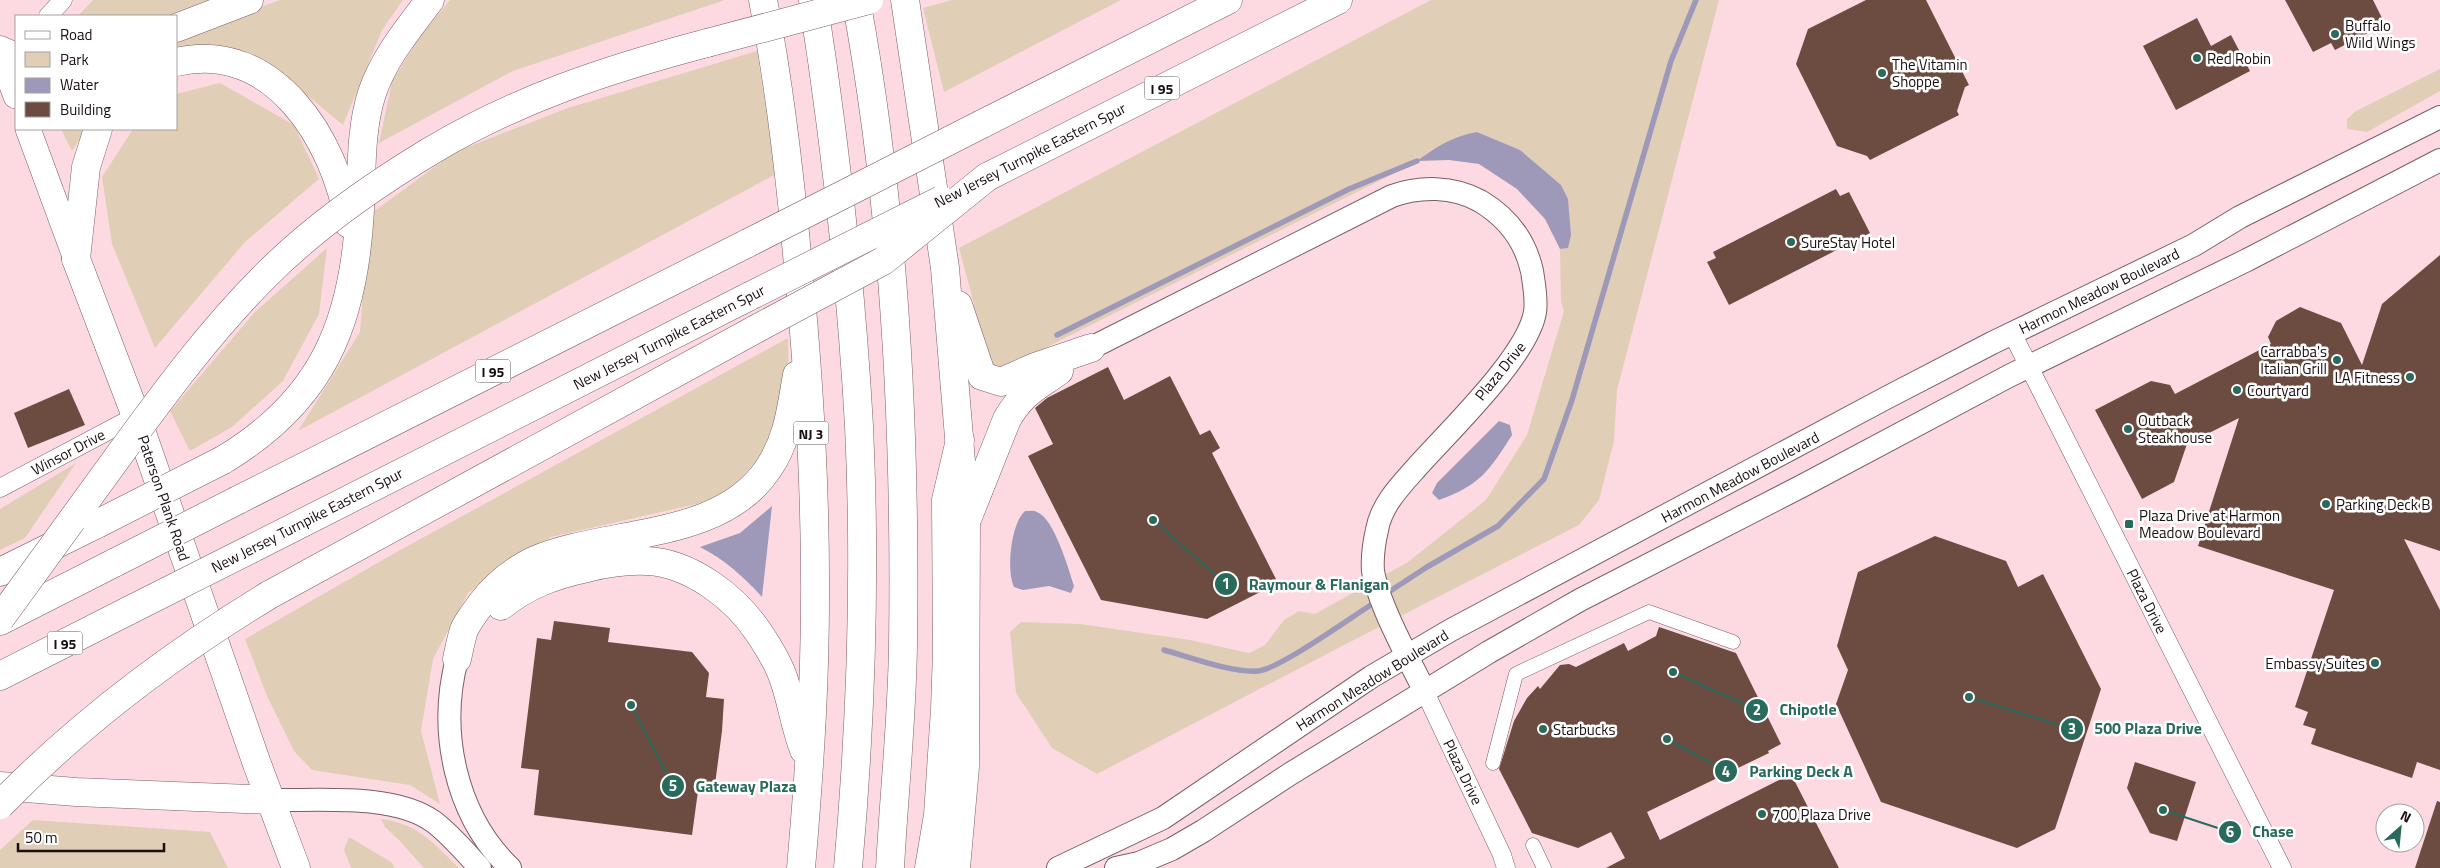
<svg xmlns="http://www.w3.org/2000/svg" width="2440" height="868" font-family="'Titillium Web',sans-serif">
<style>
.green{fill:#e1ceb7}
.water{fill:#9f99b9}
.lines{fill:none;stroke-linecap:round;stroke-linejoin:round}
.stream{stroke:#9f99b9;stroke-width:5.5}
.building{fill:#6c4b41}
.pedestrian-casing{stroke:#7c5e65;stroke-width:15}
.minor-casing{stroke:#7c5e65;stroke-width:19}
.tertiary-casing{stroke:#7c5e65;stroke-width:24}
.secondary-casing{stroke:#7c5e65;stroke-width:26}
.primary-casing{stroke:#7c5e65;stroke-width:29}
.motorway-casing{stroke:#7c5e65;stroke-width:29}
.pedestrian{stroke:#fff;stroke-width:14}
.minor{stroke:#fff;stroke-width:18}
.tertiary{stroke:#fff;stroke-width:22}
.secondary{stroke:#fff;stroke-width:25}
.primary{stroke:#fff;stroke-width:28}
.motorway{stroke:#fff;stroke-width:28}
.motorway-bridge-casing{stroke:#7c5e65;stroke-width:29;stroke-linecap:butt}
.motorway-bridge{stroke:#fff;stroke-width:28}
.poi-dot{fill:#286b5d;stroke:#fff;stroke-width:2}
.labels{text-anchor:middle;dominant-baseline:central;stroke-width:5;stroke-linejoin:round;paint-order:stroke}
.shield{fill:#fff;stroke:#5f5758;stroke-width:1}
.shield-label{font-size:14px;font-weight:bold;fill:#1a0f11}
.poi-label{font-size:15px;fill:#1a0f11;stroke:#fff;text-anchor:start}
.street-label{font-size:15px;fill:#1a0f11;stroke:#fff}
.leader{fill:none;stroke:#286b5d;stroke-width:2}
.callout-dot{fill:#286b5d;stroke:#fff;stroke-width:2}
.mark-label{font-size:15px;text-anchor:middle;font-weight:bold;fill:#fff}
.callout-label{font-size:16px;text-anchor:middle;font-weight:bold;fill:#286b5d;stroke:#fff;stroke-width:5;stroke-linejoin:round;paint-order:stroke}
</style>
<rect width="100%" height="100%" fill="#fddae1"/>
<g class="green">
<path d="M93,0H213L171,16H78Z"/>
<path d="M280,0H403L382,30L343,125L296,86L253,55L212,44L176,50V37Z"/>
<path d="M450,0H725L513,71L379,143L392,82L420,36Z"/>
<path d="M952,0H1121L944,92L923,8Z"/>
<path d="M1431,0H1719L1617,390L1614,441L1599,500L1579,525L1344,645L1097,774L1052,748L1016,693L1010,632L1021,622L1080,624L1190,640L1249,653L1265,645L1284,620L1299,611L1315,614L1408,562L1486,500L1527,435L1564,311L1561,302L1560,249L1568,248L1520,150L1477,132L1432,150L1413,164L1009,366L989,367L976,339L974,304L959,248Z"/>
<path d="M757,51L776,174L298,431L360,332L369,215L455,152L568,108Z"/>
<path d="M2440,69V91L2367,132L2347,129V119L2356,111Z"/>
<path d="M220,83L294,125L319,179L245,242L155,348L112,244L102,177L133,129H176V94Z"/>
<path d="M61,129H86L72,151Z"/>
<path d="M327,248L319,314L283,381L232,427L190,451L170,411L255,312Z"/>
<path d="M788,338L789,390L767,449L723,498L551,537L468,593L433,659L421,731L440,804L410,785L312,770L294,751L267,696L245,639L393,554Z"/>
<path d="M76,463L25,538L0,550V509Z"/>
<path d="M381,819C419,824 433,843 459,868H424L399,840L385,827Z"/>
<path d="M33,820L210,832L228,868H0V850Z"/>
<path d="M349,837L391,862L395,868H351L344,850Z"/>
</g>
<g class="water">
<path d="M1477,132L1520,150L1561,185L1568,199L1571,235L1568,248L1560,249L1545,219L1517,189L1479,164L1449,160L1417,161C1435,147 1454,136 1477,132Z"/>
<path d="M1499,421L1510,425L1512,435C1490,470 1479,486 1439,500L1432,493L1437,483Z"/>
<path d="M772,506L762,597C743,576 725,560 700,547L740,533Z"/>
<path d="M1025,511C1029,511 1034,510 1037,512C1054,518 1069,570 1074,586L1071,593L1049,586L1023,590L1014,587C1006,570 1011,523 1025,511Z"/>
</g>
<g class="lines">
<g class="stream">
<path d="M1057,335L1349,189L1417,161"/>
<path d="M1384,595L1427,567L1498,526L1544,479L1572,400L1671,61L1696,0"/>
<path d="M1164,650C1189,657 1232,673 1258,671C1280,669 1354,615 1377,601"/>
</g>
</g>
<g class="building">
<path d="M1866,0H1926L1969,85L1965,87L1957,111L1959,115L1870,160L1867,156L1837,146L1796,64L1808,29Z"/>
<path d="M2285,0H2373L2385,24L2335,50L2331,43L2313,52Z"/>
<path d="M2197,18L2211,46L2231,35L2250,71L2176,110L2143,46Z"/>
<path d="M1836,189L1840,196L1849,192L1870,233L1729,305L1707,262L1716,258L1713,252Z"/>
<path d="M2440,255V551L2404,539L2440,610V770L2417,762L2412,778L2311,744L2316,729L2303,725L2308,712L2295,707L2334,590L2198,546L2239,418L2187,444L2174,482L2142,499L2095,410L2151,381L2170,385L2175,394L2271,344L2268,337L2276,321L2300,307L2341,323L2362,365L2382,304Z"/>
<path d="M1108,367L1124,400L1170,376L1200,435L1210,430L1220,448L1212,453L1278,583L1207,619L1101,600L1028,456L1053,444L1035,408L1047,398Z"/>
<path d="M69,389L85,425L28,448L14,413Z"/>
<path d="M1935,536L2006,561L2018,587L2043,574L2101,689L2055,829L2017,848L1881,802L1836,704L1848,670L1837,646L1858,572Z"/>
<path d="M554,621L610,628L608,642L692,652L709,673L706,697L724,699L722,731L714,792L698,791L692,835L534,815L539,770L521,768L537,638L551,640Z"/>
<path d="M1659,627L1736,653L1781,744L1768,751L1769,753L1647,812L1660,840L1791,774L1839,868H1606L1625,858L1611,832L1578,848L1532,833L1499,769L1514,721L1527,698L1538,686L1540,689L1560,665L1569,664L1576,667L1624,643L1628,651L1656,636Z"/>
<path d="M2135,762L2196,782L2177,841L2150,833L2127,788Z"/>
<path d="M2437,801L2440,802V868H2415Z"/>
</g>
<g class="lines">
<defs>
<g id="pedestrian">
<path d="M1493,763L1516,674L1649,612L1733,642"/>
<path d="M1533,845L1544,868"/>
</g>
<g id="minor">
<path d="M48,16L63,0"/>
<path d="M2012,333L2282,868"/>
<path d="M0,488L136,416"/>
<path d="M1425,692L1502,855L1506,868"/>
</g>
<g id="tertiary">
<path d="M1091,348L1392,196C1420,186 1453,186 1480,201C1507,217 1525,240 1532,271C1534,284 1537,300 1535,312C1528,356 1448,432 1417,467C1401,485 1381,505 1377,530C1374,543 1372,558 1373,571C1379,606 1409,659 1425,692"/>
<path d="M457,659C438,731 455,815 510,868"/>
<path d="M271,800C319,801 394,793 434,822C451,835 466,853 480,868"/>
<path d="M1058,868L1163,818L1371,677L1451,630L1886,398L1992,343L2194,245L2240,217L2440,117"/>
<path d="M1116,868L1139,863L1172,849L1203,831L1290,774L1489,652L1580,600L1802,486L2009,376L2247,260L2440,160"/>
</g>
<g id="secondary">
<path d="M0,54L16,96"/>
<path d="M28,129L76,259"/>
</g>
<g id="primary">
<path d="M763,0C780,88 790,175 798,265C811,397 818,530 814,663C812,731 807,800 801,868"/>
<path d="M905,0L945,268L966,522L965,767L956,868"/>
<path d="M176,28L249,0"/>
<path d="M0,50L16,57"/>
<path d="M76,259L136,416L257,764L296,868"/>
<path d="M958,305L982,376L1001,382L1035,367L1091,348"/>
<path d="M968,517L1007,419C1023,392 1035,388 1059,371"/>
<path d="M501,606C527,585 554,575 587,568C607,563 627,560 647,561C691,563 736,598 759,633C769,648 779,664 784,680C792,703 795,727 804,750"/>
<path d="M457,659C459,650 461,639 464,630C468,621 475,612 481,604C494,587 513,571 533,561C606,529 719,542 768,469C788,440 791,409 797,375"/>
</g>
<g id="motorway">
<path d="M813,0C835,141 851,283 859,426C866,573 861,722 848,868"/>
<path d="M856,0C895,211 906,430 903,645C902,720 894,794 890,868"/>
<path d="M176,62C274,39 336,141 349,224"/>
<path d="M982,124L1228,0"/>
<path d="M429,152C517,99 608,69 707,43"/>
<path d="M987,177L1338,0"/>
<path d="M76,259L86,167L98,129"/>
<path d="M223,460C323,400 354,323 360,210C362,171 360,130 372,93C384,58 408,29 430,0"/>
<path d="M238,500L748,243"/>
<path d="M251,549L750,296"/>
<path d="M0,572L97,524"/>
<path d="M269,595L756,329"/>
<path d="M0,621L116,562"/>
<path d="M0,676L130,610"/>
<path d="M0,786L76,792L271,800"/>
<path d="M929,868L938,815L945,709L947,652L946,500L960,440"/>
</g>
</defs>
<use href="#pedestrian" class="pedestrian-casing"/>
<use href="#minor" class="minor-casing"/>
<use href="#tertiary" class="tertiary-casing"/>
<use href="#secondary" class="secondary-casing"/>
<use href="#primary" class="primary-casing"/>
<use href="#motorway" class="motorway-casing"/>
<use href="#pedestrian" class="pedestrian"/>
<use href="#minor" class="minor"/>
<use href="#tertiary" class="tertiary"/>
<use href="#secondary" class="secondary"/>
<use href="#primary" class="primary"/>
<use href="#motorway" class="motorway"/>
<defs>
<g id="motorway-bridge">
<path d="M707,43L869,0"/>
<path d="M748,243L982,124"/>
<path d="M750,296L941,200"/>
<path d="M756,329L883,261L987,177"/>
<path d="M97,524L223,460"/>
<path d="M116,562L238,500"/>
<path d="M130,610L251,549"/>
<path d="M0,619C40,564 80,509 120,454C166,391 211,330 266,275C314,227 371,187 429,152"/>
<path d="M0,805C80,723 172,654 269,595"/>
</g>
</defs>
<use href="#motorway-bridge" class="motorway-bridge-casing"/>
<use href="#motorway-bridge" class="motorway-bridge"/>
</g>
<g class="poi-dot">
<circle cx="2335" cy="34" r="5"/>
<circle cx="2197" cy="58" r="5"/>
<circle cx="1882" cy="73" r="5"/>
<circle cx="1791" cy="242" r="5"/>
<circle cx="2337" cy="360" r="5"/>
<circle cx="2410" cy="377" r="5"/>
<circle cx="2237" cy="390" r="5"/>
<circle cx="2128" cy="429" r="5"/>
<circle cx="2326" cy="504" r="5"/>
<rect x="2124" y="519" width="10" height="10" rx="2.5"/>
<circle cx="2375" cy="663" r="5"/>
<circle cx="1543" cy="729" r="5"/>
<circle cx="1762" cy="814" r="5"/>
</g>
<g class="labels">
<g class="shield">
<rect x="1144.5" y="76.5" width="35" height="23" rx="4"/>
<rect x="475.5" y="359.5" width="35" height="23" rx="4"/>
<rect x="793.5" y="421.5" width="35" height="23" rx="4"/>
<rect x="47.5" y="631.5" width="35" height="23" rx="4"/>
</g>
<g class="shield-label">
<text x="1162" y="88">I 95</text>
<text x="493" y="371">I 95</text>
<text x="811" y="433">NJ 3</text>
<text x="65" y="643">I 95</text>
</g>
<g class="poi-label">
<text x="2345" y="25">Buffalo<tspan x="2345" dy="17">Wild Wings</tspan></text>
<text x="2207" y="58">Red Robin</text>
<text x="1892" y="64">The Vitamin<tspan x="1892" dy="17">Shoppe</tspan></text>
<text x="1801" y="242">SureStay Hotel</text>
<text x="2327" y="351" text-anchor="end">Carrabba's<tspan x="2327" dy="17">Italian Grill</tspan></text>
<text x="2400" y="377" text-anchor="end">LA Fitness</text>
<text x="2247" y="390">Courtyard</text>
<text x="2138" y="420">Outback<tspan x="2138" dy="17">Steakhouse</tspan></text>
<text x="2336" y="504">Parking Deck B</text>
<text x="2139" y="515">Plaza Drive at Harmon<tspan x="2139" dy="17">Meadow Boulevard</tspan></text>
<text x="2365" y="663" text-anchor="end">Embassy Suites</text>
<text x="1553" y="729">Starbucks</text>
<text x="1772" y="814">700 Plaza Drive</text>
</g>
<g class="street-label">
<text transform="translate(1030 155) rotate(-27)">New Jersey Turnpike Eastern Spur</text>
<text transform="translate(2099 291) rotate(-26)">Harmon Meadow Boulevard</text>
<text transform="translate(669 337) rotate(-27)">New Jersey Turnpike Eastern Spur</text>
<text transform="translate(1500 371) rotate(-51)">Plaza Drive</text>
<text transform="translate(68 452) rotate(-28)">Winsor Drive</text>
<text transform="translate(1740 477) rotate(-28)">Harmon Meadow Boulevard</text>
<text transform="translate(164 498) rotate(71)">Paterson Plank Road</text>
<text transform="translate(307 520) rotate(-27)">New Jersey Turnpike Eastern Spur</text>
<text transform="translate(2147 601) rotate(63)">Plaza Drive</text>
<text transform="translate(1372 680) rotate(-32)">Harmon Meadow Boulevard</text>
<text transform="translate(1463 772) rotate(64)">Plaza Drive</text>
</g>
</g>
<path class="leader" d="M1153 520L1226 584M1673 672L1757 710M1969 697L2072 729M1667 739L1726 771M631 705L673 786M2163 810L2230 832"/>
<g class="callout-dot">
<circle cx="1153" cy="520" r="5"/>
<circle cx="1673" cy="672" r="5"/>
<circle cx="1969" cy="697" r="5"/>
<circle cx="1667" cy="739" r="5"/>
<circle cx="631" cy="705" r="5"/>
<circle cx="2163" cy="810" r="5"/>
<circle cx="1226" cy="584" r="12"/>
<circle cx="1757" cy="710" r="12"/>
<circle cx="2072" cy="729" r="12"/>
<circle cx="1726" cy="771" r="12"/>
<circle cx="673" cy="786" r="12"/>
<circle cx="2230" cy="832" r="12"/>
</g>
<g class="mark-label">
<text x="1226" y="589">1</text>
<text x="1757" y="715">2</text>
<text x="2072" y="734">3</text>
<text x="1726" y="777">4</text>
<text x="673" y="791">5</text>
<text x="2230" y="837">6</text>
</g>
<g class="callout-label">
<text x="1319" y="590">Raymour &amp; Flanigan</text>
<text x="1808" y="715">Chipotle</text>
<text x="2148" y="734">500 Plaza Drive</text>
<text x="1801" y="777">Parking Deck A</text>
<text x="746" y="792">Gateway Plaza</text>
<text x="2273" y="837">Chase</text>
</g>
<rect x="15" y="15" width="162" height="115" fill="#ffffff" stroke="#a39fa0"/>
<rect x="25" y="31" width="25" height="8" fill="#ffffff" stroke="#a39fa0"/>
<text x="60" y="40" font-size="15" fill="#1a0f11">Road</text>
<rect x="25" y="52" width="25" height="15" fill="#e1ceb7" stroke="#a39fa0"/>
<text x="60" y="65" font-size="15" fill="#1a0f11">Park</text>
<rect x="25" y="78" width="25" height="15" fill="#9f99b9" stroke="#a39fa0"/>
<text x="60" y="90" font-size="15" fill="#1a0f11">Water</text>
<rect x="25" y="102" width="25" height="15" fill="#6c4b41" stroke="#a39fa0"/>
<text x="60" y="115" font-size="15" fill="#1a0f11">Building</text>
<g transform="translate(2400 828) rotate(27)"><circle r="24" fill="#ffffff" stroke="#a39fa0"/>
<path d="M0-4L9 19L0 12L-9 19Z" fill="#286b5d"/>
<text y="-8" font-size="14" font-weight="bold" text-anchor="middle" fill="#1a0f11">N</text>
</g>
<path d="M18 843v8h146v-8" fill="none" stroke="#1a0f11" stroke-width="2.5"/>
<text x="25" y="843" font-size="15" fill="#1a0f11" stroke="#ffffff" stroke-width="4" paint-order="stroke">50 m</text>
</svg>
